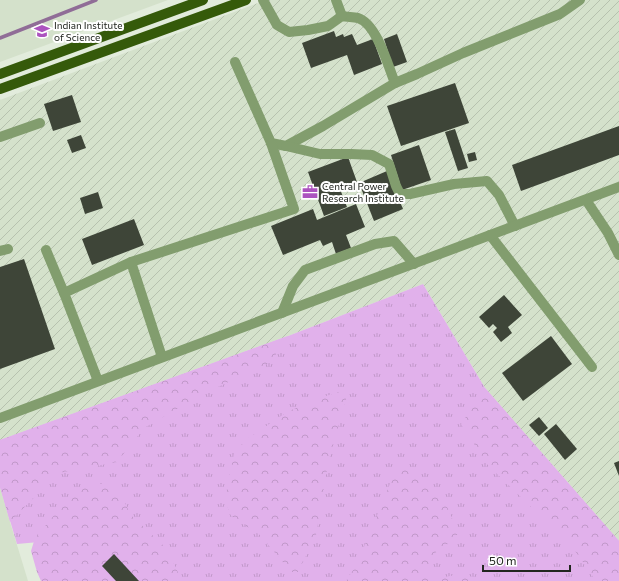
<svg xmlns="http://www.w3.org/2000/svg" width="619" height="581" font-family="Commissioner,sans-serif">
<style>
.built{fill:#d4e1cb}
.industrial{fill:url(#industrial-furrows)}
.grass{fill:url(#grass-tufts)}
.forest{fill:url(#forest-crowns)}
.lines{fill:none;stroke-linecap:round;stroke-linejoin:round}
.stream{stroke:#906d97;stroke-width:3.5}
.building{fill:#3e4538}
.minor{stroke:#829d6e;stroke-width:10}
.major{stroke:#355a0a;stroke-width:10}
.labels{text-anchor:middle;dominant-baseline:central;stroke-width:4;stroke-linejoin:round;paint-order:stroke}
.poi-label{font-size:10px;fill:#222620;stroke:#fff;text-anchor:start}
</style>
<defs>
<pattern id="industrial-furrows" width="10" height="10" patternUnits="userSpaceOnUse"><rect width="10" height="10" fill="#d4e1cb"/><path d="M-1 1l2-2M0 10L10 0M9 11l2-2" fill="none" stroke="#b6c1ae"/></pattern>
<pattern id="grass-tufts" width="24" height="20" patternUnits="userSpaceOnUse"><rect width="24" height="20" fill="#e1b1eb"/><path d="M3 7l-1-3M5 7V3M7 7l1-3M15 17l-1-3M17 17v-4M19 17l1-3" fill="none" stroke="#c198c9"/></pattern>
<pattern id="forest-crowns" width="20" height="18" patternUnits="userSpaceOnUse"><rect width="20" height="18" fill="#e1b1eb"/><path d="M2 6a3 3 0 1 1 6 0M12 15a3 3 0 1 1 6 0" fill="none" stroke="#c198c9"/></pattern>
</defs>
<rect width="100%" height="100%" fill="#e2ecdc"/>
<g class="built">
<path d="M0,0H168L0,62Z"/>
<path d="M0,487L10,522L28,581H0Z"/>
</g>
<path class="industrial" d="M266,0H619V541L485,388L423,284L288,336L0,440V100Z"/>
<path class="grass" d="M423,284L485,388L619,541V581H167L139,533L17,544L0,487V440L288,336Z"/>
<g class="forest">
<path d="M288,336L271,362L203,394L144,428L117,462L58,473L10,522L0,487V440Z"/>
<path d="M485,388L619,541V581H596L573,548L487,464L461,424Z"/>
<path d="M349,389L328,463L316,535L298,572H291L260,535L231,516L226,503L227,488L234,454L247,439L287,412L319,398Z"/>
<path d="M406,463L445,502L458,532L456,538L435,553L426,571L435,579L455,575L475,577L478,581H346L357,564L392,479Z"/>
<path d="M88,484H115L131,515L167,549L182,581H41L37,572L31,551L35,538L61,507Z"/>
</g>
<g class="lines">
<path class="stream" d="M0,38L96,0"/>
</g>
<g class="building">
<path d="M334,31L336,37L343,34L344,37L352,34L357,45L373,39L382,64L354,75L347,55L311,68L302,43Z"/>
<path d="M397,34L407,62L393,67L384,39Z"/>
<path d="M455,83L469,123L401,146L387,106Z"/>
<path d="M72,95L81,122L53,131L44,104Z"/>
<path d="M619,126V155L521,191L512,165Z"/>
<path d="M455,129L468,168L458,171L445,132Z"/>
<path d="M81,135L86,148L72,153L67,140Z"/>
<path d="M419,145L431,180L402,190L391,155Z"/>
<path d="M475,152L477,160L469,162L467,154Z"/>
<path d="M348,157L357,182L340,189L347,207L324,216L308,172Z"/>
<path d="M387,171L403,209L374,221L359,183Z"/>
<path d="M98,192L103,208L85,214L80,198Z"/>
<path d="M356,204L365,227L346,235L351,248L336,254L332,242L323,246L320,240L283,255L271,226L313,209L317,220Z"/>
<path d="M134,219L144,245L92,265L82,239Z"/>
<path d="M24,259L55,349L0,369V267Z"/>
<path d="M504,295L522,315L508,327L512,333L501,342L493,332L497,328L493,324L489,328L479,317Z"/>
<path d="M551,336L572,364L523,401L502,373Z"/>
<path d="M539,417L548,428L539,436L529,425Z"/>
<path d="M556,424L577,449L565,460L544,434Z"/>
<path d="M619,461V476L614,463Z"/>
<path d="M114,554L139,581H116L102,566Z"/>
</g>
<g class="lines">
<g class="minor">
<path d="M263,0L277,25L289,32L308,30L328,26L342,16C347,17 353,17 358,18C377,24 388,66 395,83L417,74L463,53L560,14L580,0"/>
<path d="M336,0L342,16"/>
<path d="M235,62L271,143L286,146L323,126L395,83"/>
<path d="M0,137L40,123"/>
<path d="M286,146L320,154H351L372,155L389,164L396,186L400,194H410L454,184L487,181L499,195L515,226"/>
<path d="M586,200L608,233L619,255"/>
<path d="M490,235L592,367"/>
<path d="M46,250L64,293"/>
<path d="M0,251L8,249"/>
<path d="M131,262L162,357"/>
<path d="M282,313L293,286L305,270L375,244L394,241L414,264"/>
<path d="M98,381L64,293L131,262L294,209L271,143"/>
<path d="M0,418L619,187"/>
</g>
<g class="major">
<path d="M0,74L203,0"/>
<path d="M0,89L246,0"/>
</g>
</g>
<defs>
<symbol id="university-bare" viewBox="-9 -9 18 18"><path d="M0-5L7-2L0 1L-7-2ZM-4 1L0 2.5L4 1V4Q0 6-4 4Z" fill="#ac53bf" stroke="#fff" stroke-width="2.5" paint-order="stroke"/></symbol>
<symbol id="office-bare" viewBox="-9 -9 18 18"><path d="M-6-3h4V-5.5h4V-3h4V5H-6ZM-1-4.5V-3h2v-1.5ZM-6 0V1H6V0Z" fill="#ac53bf" stroke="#fff" stroke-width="2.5" paint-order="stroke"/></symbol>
</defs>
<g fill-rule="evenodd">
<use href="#university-bare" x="31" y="20" width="22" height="22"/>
<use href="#office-bare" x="299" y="181" width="22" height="22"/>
</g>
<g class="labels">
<g class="poi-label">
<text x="54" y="25">Indian Institute<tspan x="54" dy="12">of Science</tspan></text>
<text x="322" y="186">Central Power<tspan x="322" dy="12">Research Institute</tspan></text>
</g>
</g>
<path d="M483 565v6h87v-6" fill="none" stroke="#222620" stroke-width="2"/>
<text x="489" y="565" font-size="12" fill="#222620" stroke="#ffffff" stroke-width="3" paint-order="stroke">50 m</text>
</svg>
